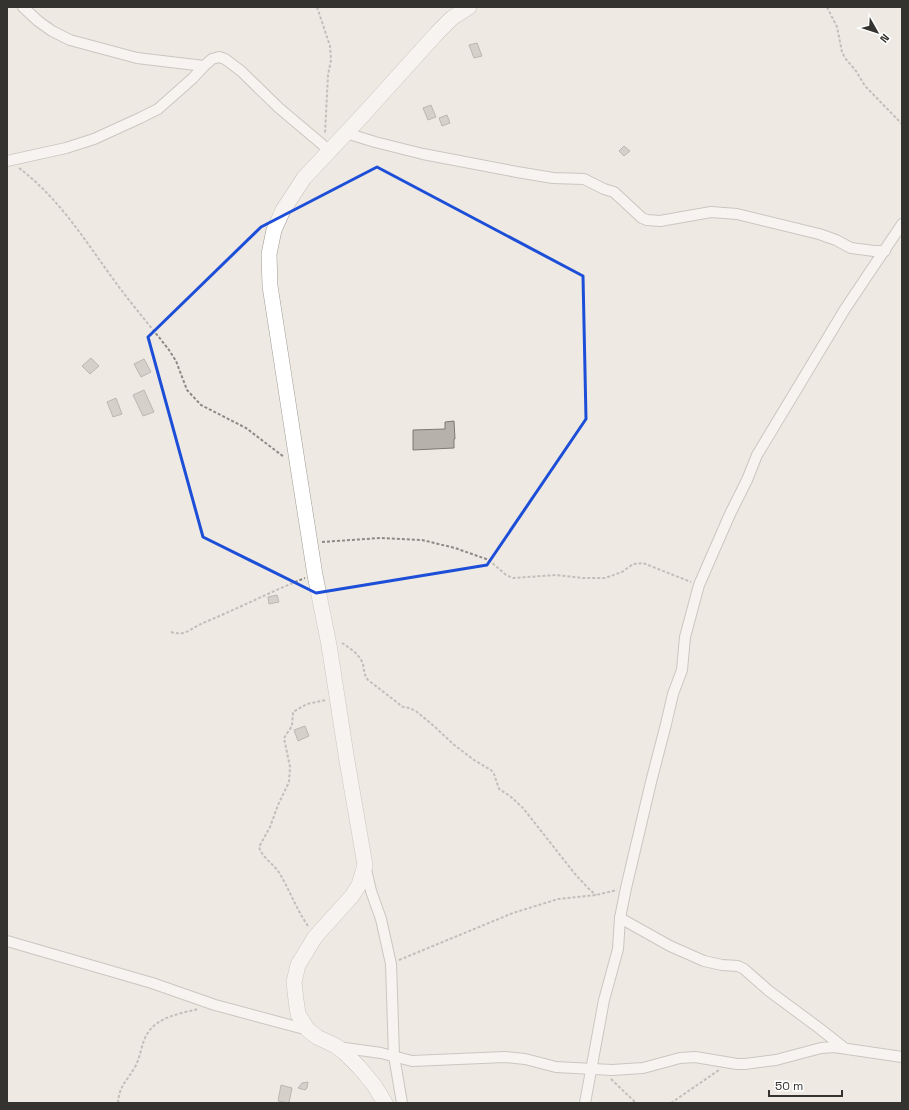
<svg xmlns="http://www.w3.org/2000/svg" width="909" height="1110" font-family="'Space Grotesk',sans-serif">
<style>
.building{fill:#b6b2ab;stroke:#7d7973}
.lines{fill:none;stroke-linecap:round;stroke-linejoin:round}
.street-casing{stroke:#9f9b95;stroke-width:12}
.secondary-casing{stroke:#9f9b95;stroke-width:16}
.path{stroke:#8d8a85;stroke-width:2;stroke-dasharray:3 2;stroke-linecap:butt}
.street{stroke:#fff;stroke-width:10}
.secondary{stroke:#fff;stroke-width:15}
.marked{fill:none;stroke:#1d4ed8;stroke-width:3;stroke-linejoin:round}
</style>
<rect width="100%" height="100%" fill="#eeeae3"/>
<g class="building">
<path d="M477,43L482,56L474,58L469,45Z"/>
<path d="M431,105L436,117L428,120L423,108Z"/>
<path d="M447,115L450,123L442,126L439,118Z"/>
<path d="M624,146L630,151L624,156L619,151Z"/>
<path d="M91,358L99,366L90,374L82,366Z"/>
<path d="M144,359L151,372L141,377L134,364Z"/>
<path d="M144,390L154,412L143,416L133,395Z"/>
<path d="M116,398L122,414L113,417L107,402Z"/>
<path d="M454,421L455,439H454V448L413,450V430L445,429V422Z"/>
<path d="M277,595L279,602L269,604L268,597Z"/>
<path d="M305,726L309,736L298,741L294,730Z"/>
<path d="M308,1082L307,1088L305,1090L298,1088L302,1083Z"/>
<path d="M281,1085L292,1088L289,1103L278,1101Z"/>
</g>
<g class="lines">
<defs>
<g id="street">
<path d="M23,7L38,21L52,31L70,40L137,58L204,66"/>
<path d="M346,133L375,142L423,154L517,172L553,178L584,179L604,189L614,192L642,218L647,220L660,221L711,212L737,214L819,234L836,240L851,248L874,251H885"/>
<path d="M7,161L66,148L94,139L140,118L158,109L193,78L204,66L212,59L219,57L225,59L241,71L279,108L330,151"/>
<path d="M366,869L371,891L381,919L391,964L394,1056L402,1103"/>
<path d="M620,918L670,946L704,961L722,965L738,966L744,969L769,991L819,1028L843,1047"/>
<path d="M7,941L152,983L215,1005L308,1030"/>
<path d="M338,1047L381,1053L412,1061L505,1057L525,1059L556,1067L612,1070L643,1068L680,1058L695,1057L737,1064H745L776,1060L821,1048L834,1047L902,1057"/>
<path d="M585,1103L604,1000L618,949L620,918L626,888L651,782L666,724L673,694L682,670L685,637L699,585L730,514L747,480L757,455L845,309L902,224"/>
</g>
<path id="secondary" d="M385,1103L374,1085L359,1067L345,1053L336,1046L317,1037L308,1030L298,1014L296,1000L294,982L298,965L315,937L352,896L359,885L365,865L347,761L329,645L315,575L298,467L270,286L269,254L274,230L283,210L304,178L363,115L437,33L452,18L469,7"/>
</defs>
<use href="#street" class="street-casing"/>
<use href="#secondary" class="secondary-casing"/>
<g class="path">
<path d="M317,7L330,46L331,60L328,75L325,134"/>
<path d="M827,7L837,27L842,52L845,58L856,71L865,86L902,124"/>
<path d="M19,168C60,199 86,242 116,283C133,306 152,328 169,350L176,361L187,390L201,405L246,428L284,457"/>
<path d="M322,542L380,538L422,540L455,548L489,560L506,575L513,578L556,575L583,578H605L622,572L633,564L643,563L691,582"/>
<path d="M171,632C175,633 179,634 183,633C190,631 196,626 203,623C237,609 270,592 305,578"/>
<path d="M342,643C350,648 360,655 363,664C364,670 364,675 368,680L403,707L410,708L417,712L434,726L453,744L474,760L491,770L494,774L499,789L510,796L523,808L575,874L588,888L596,895"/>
<path d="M308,926C296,909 289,888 278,871C272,863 262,857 259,847L270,827L278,805L289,782L290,767L284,738L292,726L293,712L307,704L326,700"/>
<path d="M399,960L513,913L558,899L596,895L617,890"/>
<path d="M611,1079L636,1103"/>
<path d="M118,1103C119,1086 127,1081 135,1067C140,1058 141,1047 145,1038C154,1017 179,1014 198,1009"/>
<path d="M671,1103L719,1070"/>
</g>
<use href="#street" class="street"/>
<use href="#secondary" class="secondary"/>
</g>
<path d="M0 0H909V1110H0ZM377,167L583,276L586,419L487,565L316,593L203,537L148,337L261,227Z" fill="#eeeae3" fill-opacity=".55" fill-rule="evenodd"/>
<path class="marked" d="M377,167L583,276L586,419L487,565L316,593L203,537L148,337L261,227Z"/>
<rect width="909" height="1110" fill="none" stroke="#343330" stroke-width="16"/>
<g transform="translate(877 32) rotate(129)" stroke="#ffffff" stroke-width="3" paint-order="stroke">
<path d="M0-3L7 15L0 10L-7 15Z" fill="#343330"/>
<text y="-6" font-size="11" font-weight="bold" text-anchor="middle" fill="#343330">N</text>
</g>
<path d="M769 1090v6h73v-6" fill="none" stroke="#343330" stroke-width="2"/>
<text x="775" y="1090" font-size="12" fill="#343330" stroke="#ffffff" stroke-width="3" paint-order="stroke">50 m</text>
</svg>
